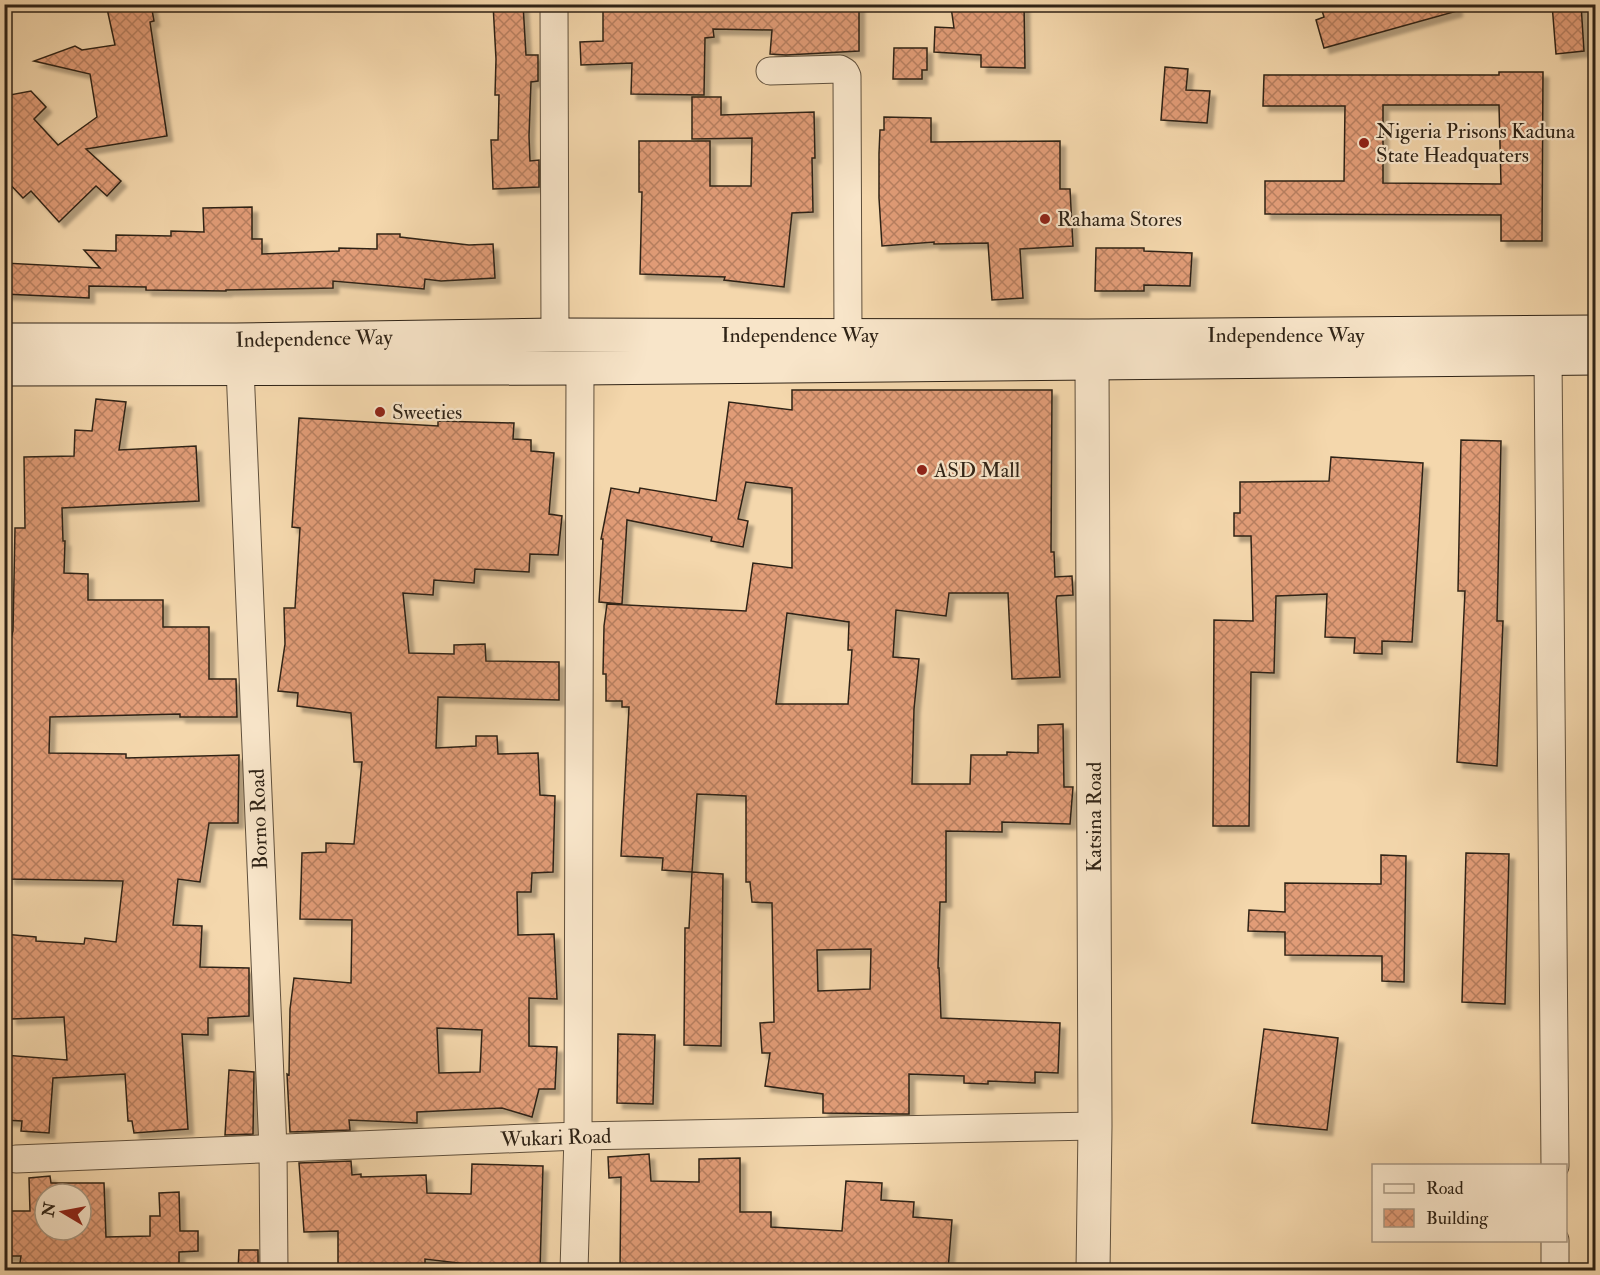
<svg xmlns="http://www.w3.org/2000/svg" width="1600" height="1275" font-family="'IM FELL Double Pica',serif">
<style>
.building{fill:url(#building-cross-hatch);stroke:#2f2316;stroke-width:1.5;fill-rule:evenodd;filter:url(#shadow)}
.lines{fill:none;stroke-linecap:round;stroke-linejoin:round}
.minor-casing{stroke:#60503c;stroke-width:29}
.tertiary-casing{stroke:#60503c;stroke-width:35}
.secondary-casing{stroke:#2f2316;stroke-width:35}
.minor{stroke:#f8e5c9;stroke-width:27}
.tertiary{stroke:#f8e5c9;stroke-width:33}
.secondary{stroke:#f8e5c9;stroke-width:33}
.poi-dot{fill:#8f2418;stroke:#f8e5c9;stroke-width:2}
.labels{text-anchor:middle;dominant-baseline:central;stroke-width:4.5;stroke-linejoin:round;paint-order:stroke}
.poi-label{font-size:21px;fill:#2f2316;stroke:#f8e5c9;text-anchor:start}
.street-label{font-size:21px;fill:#2f2316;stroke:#f8e5c9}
</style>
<defs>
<pattern id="building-cross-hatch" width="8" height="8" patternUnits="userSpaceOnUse" patternTransform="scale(1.5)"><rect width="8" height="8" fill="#e19c77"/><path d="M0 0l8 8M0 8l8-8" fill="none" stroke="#b77f61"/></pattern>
<filter id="shadow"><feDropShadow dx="5.5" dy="5.5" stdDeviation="1.5" flood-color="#0004"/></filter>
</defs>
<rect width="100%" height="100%" fill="#f4d7ac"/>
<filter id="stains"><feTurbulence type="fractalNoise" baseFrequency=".00333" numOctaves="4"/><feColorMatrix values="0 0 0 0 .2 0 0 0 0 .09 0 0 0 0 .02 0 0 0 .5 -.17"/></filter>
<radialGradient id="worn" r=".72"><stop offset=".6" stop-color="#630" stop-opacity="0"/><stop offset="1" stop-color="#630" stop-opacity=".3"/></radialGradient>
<g class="building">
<path d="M106,4H151L154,21L150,22L167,136L86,149L121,181L107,196L96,186L59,222L31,191L23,198L4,178V96L31,91L46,107L34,119L58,145L97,117L90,74L34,61L75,46L82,50L115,45Z"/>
<path d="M493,4H523L526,55H538V81L531,82L529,136L530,161L539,160V187L493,189L491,140H498L499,95H495L496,59Z"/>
<path d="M603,4H859V51L786,55L770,54L772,30L713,29L714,37L705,38L704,95L631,94L632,63L581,65L580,42L603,41Z"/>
<path d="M972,4H1024L1025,68L981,67V55L934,52L935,27L954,28L951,7Z"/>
<path d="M1320,4H1456L1457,11L1324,48L1316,20L1324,17Z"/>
<path d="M1552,4H1581L1584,51L1556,54Z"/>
<path d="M894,48H927V70H922V79H893Z"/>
<path d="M1165,67L1188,69L1186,90L1210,91L1207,123L1161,120Z"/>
<path d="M1499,72H1543L1542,241H1501V215L1265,214V181H1344L1345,106H1263L1264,75H1499ZM1383,105H1499L1501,184L1383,183Z"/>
<path d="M692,97H721V115L814,112L815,158H812L813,212L792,213L784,287L724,280L725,277L640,274L642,192H639V141H710V186H751L752,138L692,139Z"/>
<path d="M884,117L931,118V142L1060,141V189H1070L1073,246L1020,249L1023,298L992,300L988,243L934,244V242L882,246L879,198V153L880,130H884Z"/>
<path d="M252,207V239H262V254L339,251V248L377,249V234H400V237L469,245L493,244L495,278L441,281L425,279L424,289L333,281V288L226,290V291L146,290V287L89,286V298L4,294V263L100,268L84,250L116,251V235L171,236V231L204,232L203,208Z"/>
<path d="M1096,248H1144V251L1192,253L1190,286L1144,285V291H1095Z"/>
<path d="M792,390H1052L1051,552H1054L1055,577L1072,576L1073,595L1057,596L1056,600L1060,677L1012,679L1008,593H949L946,616L896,610L893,657L919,659L914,709L912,784H970L971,755H1007V752L1038,753V725L1063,724L1064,787H1073L1070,824L1002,822V832L946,831V902H940L938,968H939L941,1018L1060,1023L1058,1073L1035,1072V1083L988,1081V1084L964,1083V1076L909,1074V1114H899L823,1113V1094L765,1086L770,1053H762L760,1023L774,1022L772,903L752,902L750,882H746V796L697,794L692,872L662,870L663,858L621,856L629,707H622V701H606V674H603L604,626L607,604L746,611L753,563L792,568V488L746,482L738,519L748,521L743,547L711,541L712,537L627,520L622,604L599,602L603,539H601L611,488L639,493L640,488L716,501L729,402L792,410ZM787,613L849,622L848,650H852L848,704H776ZM871,949L870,989L818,991L817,950Z"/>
<path d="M96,399L126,402L119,450L196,446L199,501L62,508L63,541H65L64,573L88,574V600H163V627H209V679H236L237,717H180V714L50,717L49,753L126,754V758L239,755L238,823H209L200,882L178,879L173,925L202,926L200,967L249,968V1016L208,1018V1035L182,1034L188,1129L134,1133L132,1121H128L125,1074L53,1078L49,1133L21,1131L22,1121L4,1120V1055L67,1060L64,1017L11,1019L9,968H4V934L36,937V941L84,944L85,938L116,942L123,881L9,879L10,851L4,850V681H9L10,642L13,631L15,528H25L24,457L74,456L75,430L92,431Z"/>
<path d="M299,418L438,426V421L514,423L513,439L531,440V451L554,453L549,514L562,516L558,555L530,554L529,572L475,569L474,583L434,580L433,595L403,593L409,653L454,654V645L485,644L486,661L559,662V700L438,697L436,748L476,746V736H497L498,754L538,753L540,795L555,796L553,872L532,873L531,892H517L518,935L554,934L557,999L529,998V1046L557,1047L555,1089H539L532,1117L502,1108L417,1112V1123L349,1120L350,1130L290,1132L287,1074L289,1075L290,1009L294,978L351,983L352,920L300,919L302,853L326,852V843L354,844L362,762H354L351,713L297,706L298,693L278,691L285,644L284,608H295L300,528L292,527ZM437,1028L482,1030L480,1072L439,1073Z"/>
<path d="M1461,440L1501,441L1497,621H1503L1497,766L1457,762L1465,591H1458Z"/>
<path d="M1331,457L1423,463L1412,642L1382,641V654L1354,653L1355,638L1325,637L1327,594L1276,596L1274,673L1251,672L1249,826H1213L1214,620L1253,621L1251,536H1234V513H1240V482L1329,481Z"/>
<path d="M1466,853L1509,854L1505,1004L1462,1002Z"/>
<path d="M1381,855L1406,856L1404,982L1382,981V956L1285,955V932L1248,931L1249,910L1285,912V883L1381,884Z"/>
<path d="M692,872L723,874L721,1046L684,1045L685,928H689Z"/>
<path d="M1264,1029L1338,1038L1327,1130L1252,1123Z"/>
<path d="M618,1034L655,1035L653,1104L617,1103Z"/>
<path d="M229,1070L254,1072L253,1134L225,1135Z"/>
<path d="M649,1154L651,1181L699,1182V1159L740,1158V1212H771V1227L842,1231L846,1181L882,1183L881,1200L914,1202L913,1217L952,1220L948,1270H620L621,1177L609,1178L608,1157Z"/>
<path d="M351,1161L352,1175L361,1174V1177L426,1175L427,1193L471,1194L472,1164L543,1166L540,1270H517L425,1259V1270H338V1231L304,1232L299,1163Z"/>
<path d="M50,1176L51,1183H104L106,1237L150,1236V1216H160L159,1193L179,1192L180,1231H198V1251L179,1252V1270H19L21,1256H5L4,1211H30L29,1178ZM45,1194H81V1230H45Z"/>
<path d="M239,1250H258V1270H238Z"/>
</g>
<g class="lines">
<defs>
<g id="minor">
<path d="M554,4L555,335"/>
<path d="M770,71L840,69L845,72L847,76L848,335"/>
<path d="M1548,358L1555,1166"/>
<path d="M240,368L273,1149L274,1270"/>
<path d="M16,1159L578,1136L1095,1126"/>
<path d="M1555,1240V1270"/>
<path d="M574,1270L578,1136L580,368"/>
</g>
<path id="tertiary" d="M1092,364L1095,1126L1093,1270"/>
<g id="secondary">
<path d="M4,340H236L555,335L1088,336L1596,332"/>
<path d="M4,369L580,368L1596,358"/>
</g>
</defs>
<use href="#minor" class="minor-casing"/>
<use href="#tertiary" class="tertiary-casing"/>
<use href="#secondary" class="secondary-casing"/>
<use href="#minor" class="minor"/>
<use href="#tertiary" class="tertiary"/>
<use href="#secondary" class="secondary"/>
</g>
<g class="poi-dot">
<circle cx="1364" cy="143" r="6"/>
<circle cx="1045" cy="219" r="6"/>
<circle cx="380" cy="412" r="6"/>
<circle cx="922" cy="470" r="6"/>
</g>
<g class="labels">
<g class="poi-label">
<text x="1376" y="131">Nigeria Prisons Kaduna<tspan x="1376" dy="24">State Headquaters</tspan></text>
<text x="1057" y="219">Rahama Stores</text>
<text x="392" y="412">Sweeties</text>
<text x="934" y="470">ASD Mall</text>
</g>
<g class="street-label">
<text x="800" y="335">Independence Way</text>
<text x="1286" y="335">Independence Way</text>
<text transform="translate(314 339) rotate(-1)">Independence Way</text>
<text transform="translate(1094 817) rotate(-90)">Katsina Road</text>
<text transform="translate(259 819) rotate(-92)">Borno Road</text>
<text transform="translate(556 1138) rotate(-2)">Wukari Road</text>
</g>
</g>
<rect width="1600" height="1275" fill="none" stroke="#f4d7ac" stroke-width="24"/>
<rect x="6" y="6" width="1588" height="1263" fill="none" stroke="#2f2316" stroke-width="3"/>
<rect x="12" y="12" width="1576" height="1251" fill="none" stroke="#2f2316" stroke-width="1.5"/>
<rect x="1372" y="1164" width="195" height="78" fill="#f8e5c9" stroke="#a89781" stroke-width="1.5"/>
<rect x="1384" y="1184" width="30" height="9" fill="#f8e5c9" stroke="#a89781" stroke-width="1.5"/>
<text x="1426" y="1194" font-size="18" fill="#2f2316">Road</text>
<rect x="1384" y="1209" width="30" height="18" fill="url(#building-cross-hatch)" stroke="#a89781" stroke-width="1.5"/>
<text x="1426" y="1224" font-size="18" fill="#2f2316">Building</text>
<g transform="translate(63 1212) rotate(280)"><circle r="28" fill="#f8e5c9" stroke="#a89781" stroke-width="1.5"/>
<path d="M0-4.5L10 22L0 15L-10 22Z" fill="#8f2418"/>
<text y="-9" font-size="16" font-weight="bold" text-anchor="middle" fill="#2f2316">N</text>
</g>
<rect width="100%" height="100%" filter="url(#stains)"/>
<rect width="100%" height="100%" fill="url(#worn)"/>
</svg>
